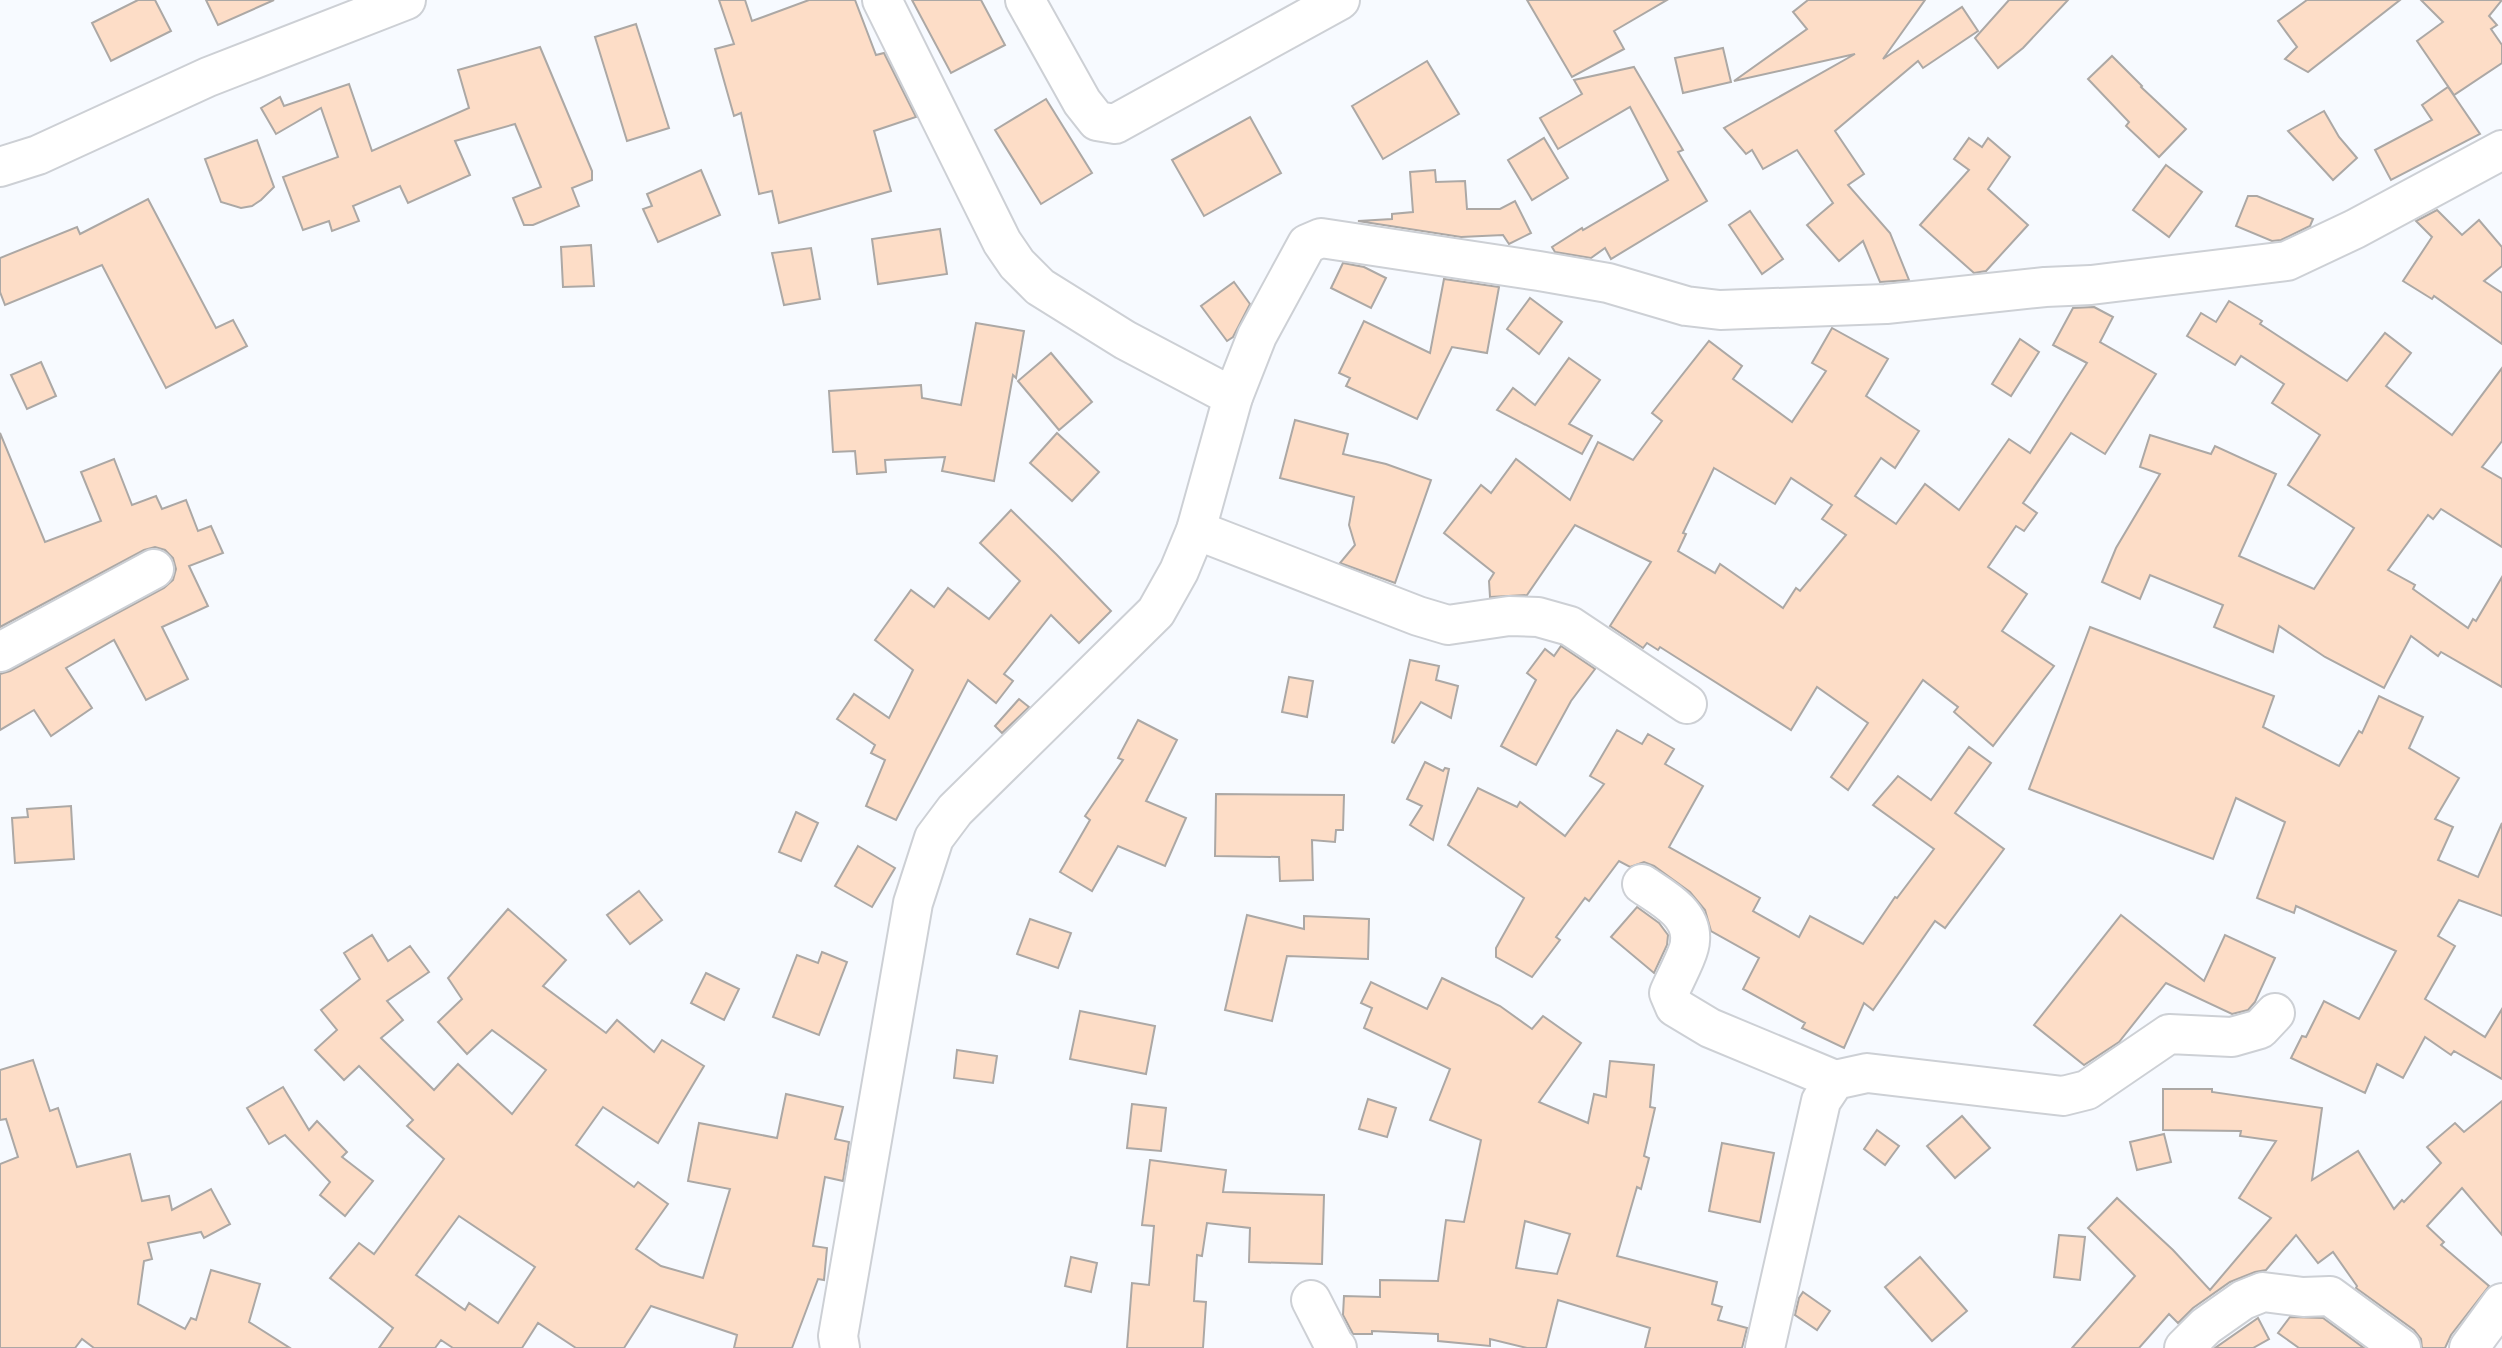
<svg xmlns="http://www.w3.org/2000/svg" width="2502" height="1348" font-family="'Fira Sans Condensed',sans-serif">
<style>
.building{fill:#fdddc7;stroke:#aca8a5;stroke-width:2;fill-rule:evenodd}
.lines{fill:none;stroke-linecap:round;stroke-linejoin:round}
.minor-casing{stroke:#cdd0d5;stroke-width:42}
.major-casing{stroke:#cdd0d5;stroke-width:42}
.minor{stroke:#fff;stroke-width:38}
.major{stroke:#fff;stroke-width:38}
</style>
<rect width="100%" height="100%" fill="#f7faff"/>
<g class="building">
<path d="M138,0H155L171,31L111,61L92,23Z"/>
<path d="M206,0H274L218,25Z"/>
<path d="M719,0H745L752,21L809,0H855L876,55L884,53L916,117L874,131L891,191L779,223L772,191L759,194L741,113L734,116L715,49L734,44Z"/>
<path d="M912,0H981L1005,45L951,73Z"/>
<path d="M1527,0H1667L1614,31L1624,49L1572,77Z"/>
<path d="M1808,0H1925L1883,59L1962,7L1978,31L1923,68L1918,61L1835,131L1864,174L1848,185L1890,233L1909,280L1880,282L1863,241L1839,261L1807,225L1833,203L1797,150L1763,169L1752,150L1746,154L1724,128L1855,54L1734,81L1807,29L1793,12Z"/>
<path d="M2009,0H2068L2023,48L1998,68L1975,38Z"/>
<path d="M2307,0H2400L2308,72L2285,59L2297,47L2278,21Z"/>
<path d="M2421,0H2502L2489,16L2497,25L2491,29L2502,45V63L2454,95L2417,41L2443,22Z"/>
<path d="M636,24L669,128L627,141L595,37Z"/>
<path d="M540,47L592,171V180L572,188L579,206L533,225H524L513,198L541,187L515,124L455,141L470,175L408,203L400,186L353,206L359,221L332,231L329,221L303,230L283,177L338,157L321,108L276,134L261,108L280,97L284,106L349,84L372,151L469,108L458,70Z"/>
<path d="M1723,48L1731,82L1683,93L1675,58Z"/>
<path d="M2112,56L2142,86L2141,87L2186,129L2159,157L2126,126L2129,122L2088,79Z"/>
<path d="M1427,61L1459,114L1383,159L1352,106Z"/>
<path d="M1634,67L1683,150L1678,152L1707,201L1611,259L1605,248L1591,258L1555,252L1552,247L1582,228L1583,230L1668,180L1630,107L1558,149L1540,118L1582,94L1574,80Z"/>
<path d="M2448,87L2480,134L2391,180L2375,150L2432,120L2422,105Z"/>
<path d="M1046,99L1092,173L1041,204L995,130Z"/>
<path d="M2324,111L2339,137L2357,158L2333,180L2288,131Z"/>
<path d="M1250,117L1281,173L1204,216L1172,160Z"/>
<path d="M1544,138L1568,178L1532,200L1508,160Z"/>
<path d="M1969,138L1982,147L1988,138L2010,157L1988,189L2028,225L1986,271L1974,273L1920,225L1969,170L1954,159Z"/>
<path d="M257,140L274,187L261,200L252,206L241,208L221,202L205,159Z"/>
<path d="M2166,165L2202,192L2169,237L2133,210Z"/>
<path d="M701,170L720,215L658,242L643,209L652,206L647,194Z"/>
<path d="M1435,170L1436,182L1465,181L1467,209H1500L1515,201L1531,233L1509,244L1503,235L1461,237L1358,221L1392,219V214L1413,212L1410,172Z"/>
<path d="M2248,196H2257L2313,219L2310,226L2281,240L2272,241L2236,226Z"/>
<path d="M148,199L216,328L233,320L247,346L166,388L102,265L5,305L0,292V258L77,227L80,234Z"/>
<path d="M2437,210L2462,235L2479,220L2502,247V266L2484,281L2502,293V344L2434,296L2432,299L2403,281L2432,237L2416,221Z"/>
<path d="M1750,211L1783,259L1762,274L1729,225Z"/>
<path d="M940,229L947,274L878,284L872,239Z"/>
<path d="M591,245L594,286L563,287L561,247Z"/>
<path d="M811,248L820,299L784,305L772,253Z"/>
<path d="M1343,263L1364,267L1386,278L1371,308L1331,288Z"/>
<path d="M1444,279L1499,287L1487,353L1452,347L1417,419L1346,386L1350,378L1339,373L1364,321L1430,353Z"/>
<path d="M1234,282L1250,304L1233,337L1227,341L1201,306Z"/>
<path d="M1530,298L1562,322L1539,354L1507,329Z"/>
<path d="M2229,301L2262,321L2260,324L2347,381L2385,333L2411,353L2386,386L2452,435L2502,368V441L2482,467L2502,479V547L2441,509L2433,519L2428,515L2388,570L2415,585L2413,589L2468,628L2473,619L2476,621L2502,577V687L2441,652L2438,656L2411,636L2384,688L2325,657L2279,626L2273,652L2214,627L2223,605L2150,575L2140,599L2102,582L2116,548L2160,474L2140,467L2150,435L2211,454L2215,446L2276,474L2239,556L2314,589L2354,528L2288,485L2320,435L2272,403L2284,384L2241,356L2235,365L2187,336L2201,313L2216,322Z"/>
<path d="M2094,307L2113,317L2100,342L2156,374L2105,454L2071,433L2023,503L2037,513L2024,531L2016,526L1988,567L2027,594L2002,631L2054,666L1993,746L1954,712L1958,707L1923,680L1848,790L1831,777L1868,723L1817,687L1791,730L1660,647L1658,650L1647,643L1643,648L1610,626L1651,562L1575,525L1527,595L1490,597L1489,581L1494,573L1444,533L1481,485L1491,493L1516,459L1570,500L1598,442L1633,460L1662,421L1652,413L1709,341L1742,366L1733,379L1792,422L1826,371L1812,363L1832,328L1888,359L1866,396L1919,431L1895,468L1881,458L1855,496L1896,524L1925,484L1959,510L2009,439L2030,453L2087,363L2053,345L2073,308ZM1714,468L1775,504L1791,478L1832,505L1822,519L1846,535L1800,591L1796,588L1783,608L1720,564L1715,573L1678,551L1686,534L1683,533Z"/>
<path d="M976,323L1024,331L1016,378L1013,375L994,481L942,471L945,457L885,460L886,472L857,474L855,451L833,452L829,391L921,385L922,398L961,405Z"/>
<path d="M2020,339L2039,352L2011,396L1992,384Z"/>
<path d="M1051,353L1092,402L1059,430L1018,381Z"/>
<path d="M1569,358L1600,380L1569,424L1592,436L1582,454L1497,410L1513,388L1535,405Z"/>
<path d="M41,362L56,396L27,409L11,375Z"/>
<path d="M1295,420L1348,434L1343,454L1386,464L1431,480L1395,583L1340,563L1355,545L1349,525L1354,497L1280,478Z"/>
<path d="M0,433L45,542L101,521L81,472L114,459L132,505L156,496L162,509L186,500L198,531L211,526L223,553L189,566L208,606L162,627L188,679L146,700L114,640L66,668L92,708L51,736L34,710L0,730V674L10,671L164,588L173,580L176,569L173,558L165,550L155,547L144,550L0,627Z"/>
<path d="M1057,433L1099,472L1072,501L1030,463Z"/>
<path d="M1011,510L1057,555L1111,611L1079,643L1051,615L1004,674L1013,681L996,703L968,680L896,820L866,806L885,760L871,753L875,745L837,719L854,694L889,718L913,670L875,640L911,590L934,607L948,588L989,619L1020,581L980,543Z"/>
<path d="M2090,627L2274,696L2263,727L2339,766L2359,731L2362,733L2379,696L2423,717L2409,748L2459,778L2435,819L2453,827L2438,860L2478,877L2502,823V916L2459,900L2438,936L2455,946L2425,999L2485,1037L2502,1009V1079L2454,1051L2451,1055L2425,1037L2403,1078L2377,1064L2365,1093L2291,1058L2302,1036L2306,1037L2324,1001L2359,1019L2396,951L2296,906L2294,913L2257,898L2285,822L2236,798L2213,859L2029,789Z"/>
<path d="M1561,646L1595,669L1571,701L1536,765L1501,746L1536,680L1527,673L1545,649L1554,656Z"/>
<path d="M1410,660L1439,666L1436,680L1458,686L1451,718L1421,702L1394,743L1392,742Z"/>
<path d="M1289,677L1313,681L1307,717L1282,712Z"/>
<path d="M1019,699L1029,707L1002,733L995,726Z"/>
<path d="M1138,720L1177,740L1146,801L1186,818L1165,866L1118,846L1092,891L1060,872L1090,820L1085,816L1123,760L1118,758Z"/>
<path d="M1617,730L1642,744L1648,734L1674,749L1665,764L1703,786L1669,847L1760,898L1753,911L1799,937L1810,916L1863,944L1895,897L1897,898L1934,849L1873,805L1898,776L1931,800L1969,747L1991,763L1955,813L2004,849L1945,928L1935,921L1873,1010L1864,1003L1844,1048L1802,1028L1805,1023L1743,989L1759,958L1711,931L1705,910L1690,892L1654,866L1644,862L1630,867L1619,861L1589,901L1585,898L1556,937L1560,940L1532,977L1496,957V948L1524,898L1448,845L1478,788L1517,807L1520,802L1565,836L1604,784L1590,776Z"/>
<path d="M1425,762L1443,771L1445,768L1449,769L1433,840L1410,825L1422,806L1407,799Z"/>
<path d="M1216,794L1344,795L1343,830H1336L1335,842L1312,840L1313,880L1280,881L1279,857L1215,856Z"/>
<path d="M71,806L74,859L15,863L12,818L28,817L27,809Z"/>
<path d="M796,812L818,823L801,861L779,852Z"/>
<path d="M858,846L895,868L872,907L835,886Z"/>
<path d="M639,891L662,920L630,944L607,915Z"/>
<path d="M1637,907L1659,923L1668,935L1667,945L1654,973L1611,937Z"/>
<path d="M508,909L566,960L543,986L606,1033L617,1020L654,1052L662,1040L704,1066L658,1143L603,1107L576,1145L634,1187L638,1182L668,1204L636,1249L661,1266L703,1278L730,1189L688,1181L699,1123L777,1138L786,1094L843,1107L835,1139L849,1142L843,1181L825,1177L813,1246L827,1248L824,1280L818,1279L792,1348H734L737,1335L651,1306L624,1348H576L538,1323L522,1348H453L441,1340L435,1348H379L393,1328L330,1278L359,1243L374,1254L444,1159L407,1126L413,1120L359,1066L344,1080L315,1050L337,1030L321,1010L360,979L344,953L372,935L388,961L410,946L429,972L387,1001L403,1020L381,1038L434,1090L458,1064L512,1114L546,1070L492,1030L467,1054L438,1022L462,999L448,978ZM459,1216L535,1267L498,1323L469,1303L465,1310L416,1275Z"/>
<path d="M1247,915L1304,929V916L1369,919L1368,959L1287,956L1272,1021L1225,1010Z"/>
<path d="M2121,915L2204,981L2225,935L2275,958L2255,1002L2248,1010L2232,1014L2166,983L2119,1042L2084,1065L2034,1025Z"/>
<path d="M1030,919L1071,933L1058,968L1017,954Z"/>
<path d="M822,952L847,962L819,1035L773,1017L797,955L818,963Z"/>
<path d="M706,973L739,989L724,1020L691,1003Z"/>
<path d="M1442,978L1500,1006L1532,1029L1543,1016L1581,1043L1539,1102L1588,1123L1594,1094L1606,1097L1610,1061L1654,1065L1650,1107L1655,1108L1644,1156L1649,1158L1641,1189L1637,1187L1617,1256L1717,1282L1712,1304L1722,1307L1718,1320L1747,1328L1742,1348H1645L1650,1328L1558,1300L1546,1348H1527L1490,1339V1346L1438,1341V1334L1372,1331V1334H1353L1343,1315L1344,1296L1380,1297V1280L1438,1281L1446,1220L1464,1222L1481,1140L1430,1120L1450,1069L1364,1028L1372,1008L1361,1003L1371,982L1427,1009ZM1525,1221L1570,1234L1557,1274L1516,1268Z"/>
<path d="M1080,1011L1155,1026L1146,1074L1070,1059Z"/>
<path d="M957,1050L997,1056L993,1083L954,1078Z"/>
<path d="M33,1060L50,1111L58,1108L77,1167L130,1154L142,1201L169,1196L172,1210L211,1189L230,1224L204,1238L201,1232L148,1243L152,1259L144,1261L138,1304L185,1329L191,1318L196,1320L211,1270L260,1284L249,1322L290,1348H94L82,1339L75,1348H0V1164L18,1157L6,1119L0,1120V1070Z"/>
<path d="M283,1087L309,1130L317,1121L347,1152L342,1157L373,1181L345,1216L320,1195L330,1182L285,1135L269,1144L247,1108Z"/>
<path d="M2163,1089H2212V1092L2322,1108L2312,1180L2358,1151L2394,1209L2402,1200L2404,1202L2441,1163L2427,1147L2455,1123L2464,1132L2502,1101V1235L2462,1188L2427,1226L2444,1242L2441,1245L2489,1286L2451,1335L2445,1348H2422L2421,1339L2414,1330L2356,1288L2357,1286L2333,1252L2318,1263L2296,1235L2266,1270L2255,1272L2230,1282L2193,1308L2178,1323L2169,1314L2139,1348H2072L2135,1276L2088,1228L2117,1198L2173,1250L2210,1290L2271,1218L2239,1198L2276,1141L2240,1136L2241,1131L2163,1130Z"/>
<path d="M1368,1099L1396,1108L1387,1137L1359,1129Z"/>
<path d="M1132,1104L1166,1108L1161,1151L1127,1148Z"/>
<path d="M1962,1116L1990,1148L1955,1178L1927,1146Z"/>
<path d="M1877,1130L1899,1146L1885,1165L1864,1149Z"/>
<path d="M2164,1134L2171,1162L2137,1170L2130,1142Z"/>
<path d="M1722,1143L1774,1153L1760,1222L1709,1211Z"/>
<path d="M1150,1160L1226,1170L1223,1192L1324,1195L1322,1264L1249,1262L1250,1228L1207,1223L1202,1256L1197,1255L1194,1301L1206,1302L1203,1348H1127L1132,1283L1149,1285L1154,1226L1142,1225Z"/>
<path d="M2059,1235L2085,1237L2080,1280L2054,1277Z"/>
<path d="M1071,1257L1097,1263L1091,1292L1065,1286Z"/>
<path d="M1920,1257L1967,1311L1932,1341L1885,1287Z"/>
<path d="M1803,1292L1830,1311L1817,1330L1795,1315L1799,1298Z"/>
<path d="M2290,1317L2323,1318L2364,1348H2299L2278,1333Z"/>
<path d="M2258,1318L2269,1339L2253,1348H2215Z"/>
</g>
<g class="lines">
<defs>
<g id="minor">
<path d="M882,0L1002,242L1017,264L1040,287L1125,340L1233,397"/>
<path d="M1025,0L1082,102L1097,121L1115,124L1340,0"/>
<path d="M1196,530L1418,616L1448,625L1509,616L1538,617L1570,626L1687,704"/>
<path d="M0,652L154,569"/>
<path d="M1642,884C1661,897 1693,913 1690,941C1690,952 1674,981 1669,993L1675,1007L1710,1028L1835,1080"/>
<path d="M1311,1300L1334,1345L1337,1348"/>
<path d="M840,1348L838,1336L913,903L934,838L955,810L1156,612L1179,571L1196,530L1233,397L1257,336L1307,244L1321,238L1539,271L1608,283L1686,306L1720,310L1886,304L2045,287L2091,285L2287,261L2355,229L2502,150"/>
<path d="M1765,1348L1821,1101L1835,1080L1867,1073L2063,1096L2087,1090L2169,1034L2232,1037L2260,1029L2275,1013"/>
<path d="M2184,1348L2206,1326L2243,1300L2263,1292L2303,1297L2330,1296L2401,1348"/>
<path d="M2469,1348L2502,1303"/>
</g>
<path id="major" d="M0,167L38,155L208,77L406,0"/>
</defs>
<use href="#minor" class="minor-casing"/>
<use href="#major" class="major-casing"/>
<use href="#minor" class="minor"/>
<use href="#major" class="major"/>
</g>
</svg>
